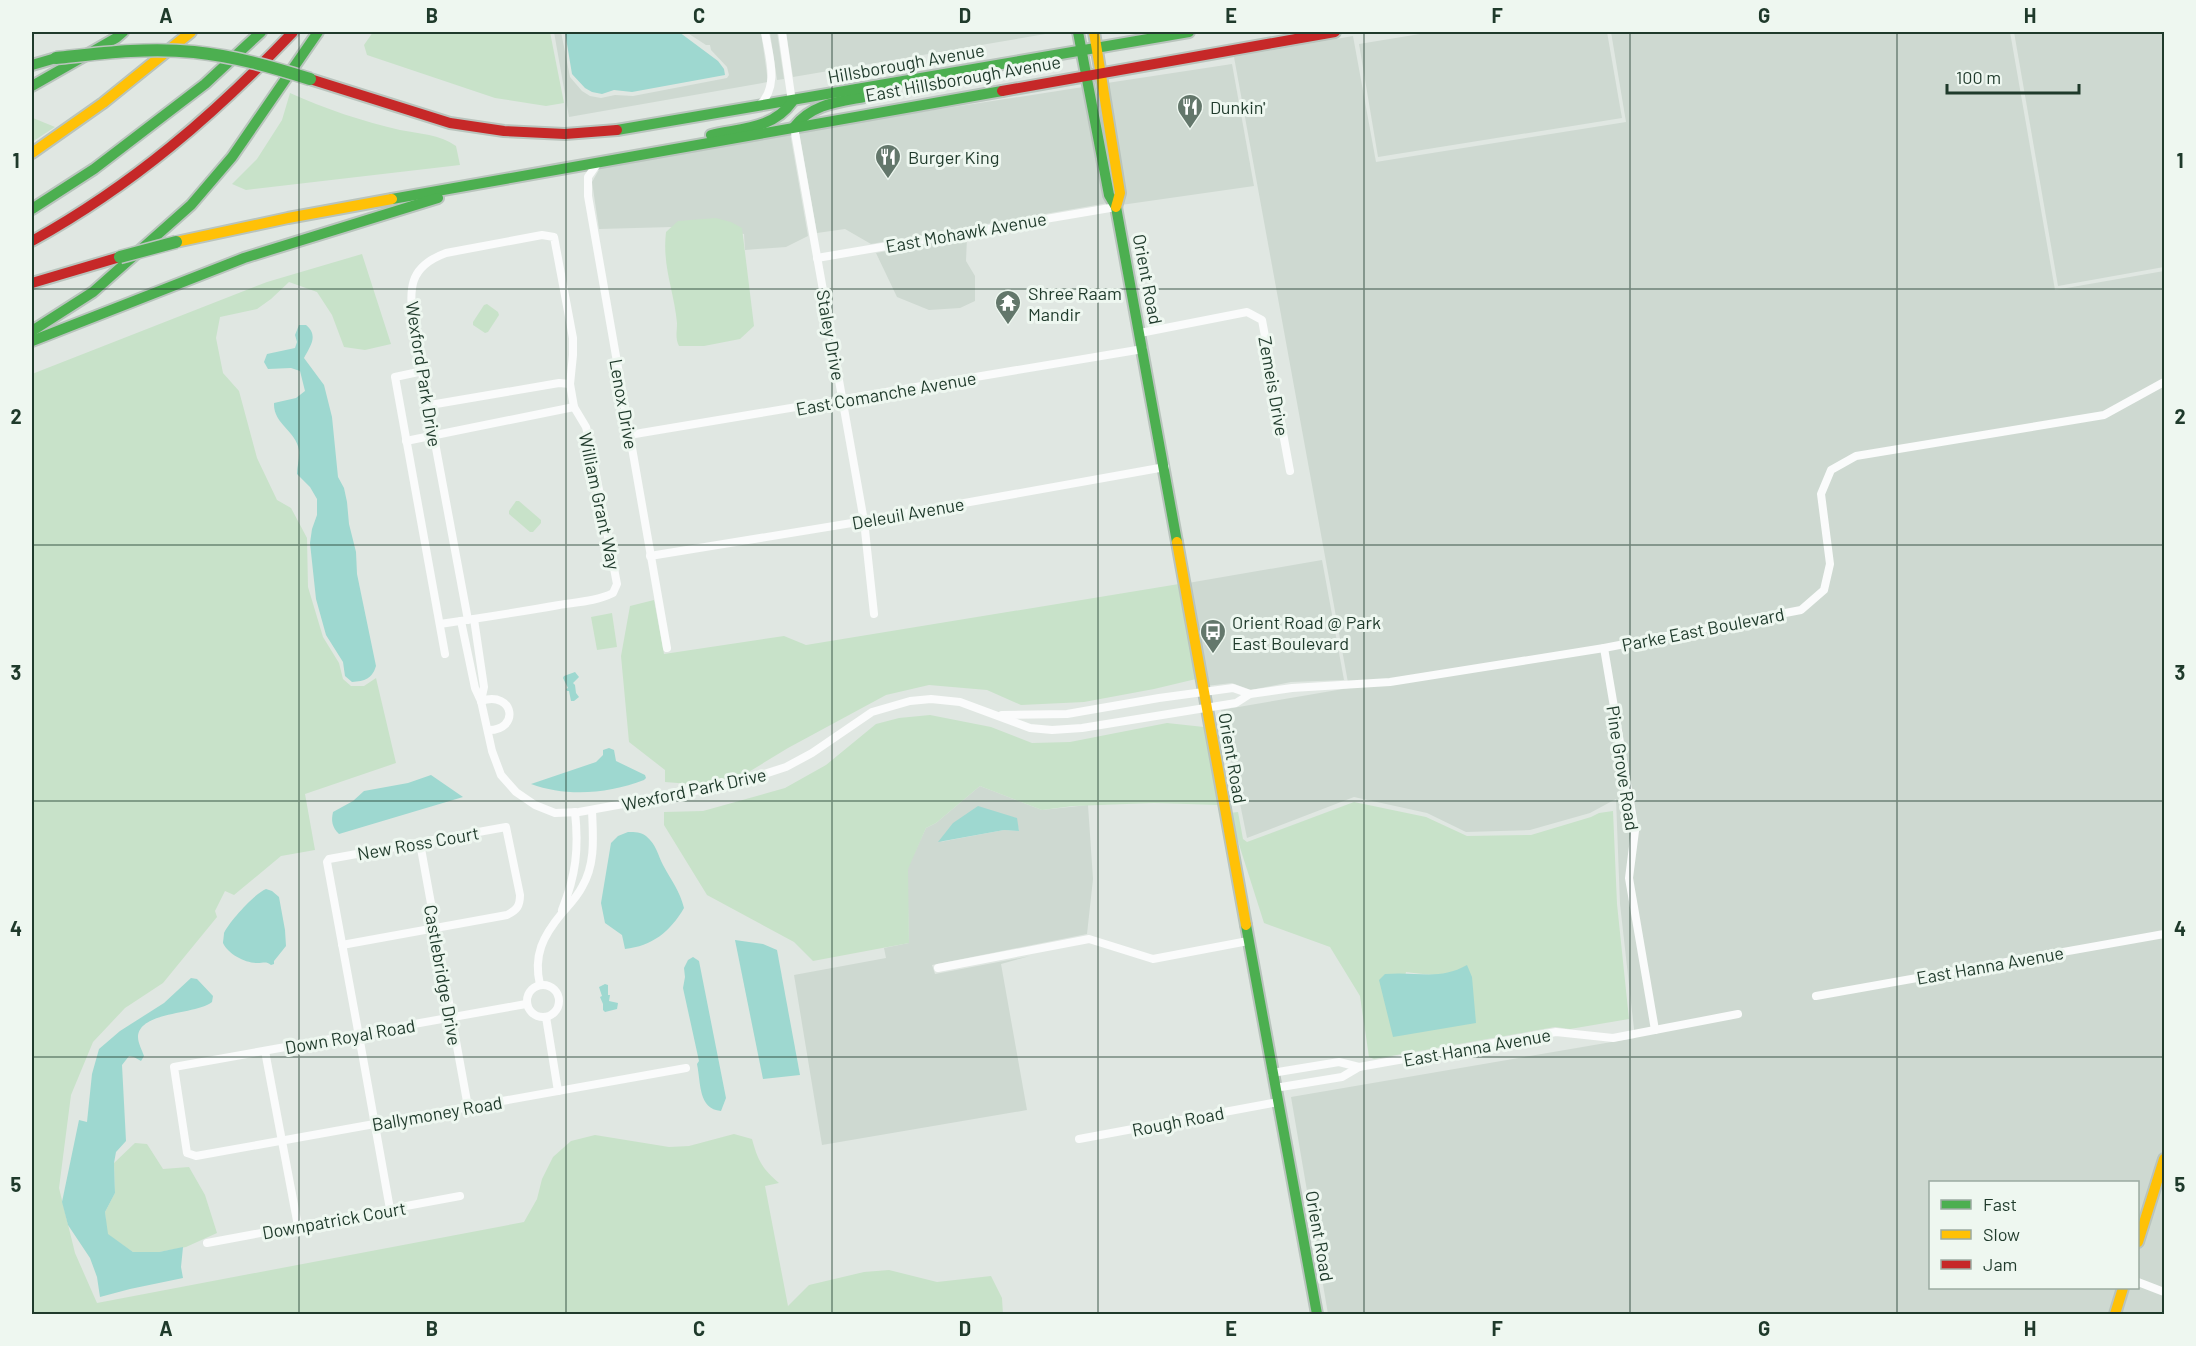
<svg xmlns="http://www.w3.org/2000/svg" width="2196" height="1346" font-family="Barlow,sans-serif">
<style>
.built{fill:#ced9d1;fill-rule:evenodd}
.green{fill:#c8e2c9;fill-rule:evenodd}
.water{fill:#9ed8d0}
.lines{fill:none;stroke-linecap:round;stroke-linejoin:round}
.fast-casing{stroke:#b9c4bd;stroke-width:14}
.slow-casing{stroke:#b9c4bd;stroke-width:14}
.jam-casing{stroke:#b9c4bd;stroke-width:14}
.street{stroke:#fafbfb;stroke-width:8}
.fast{stroke:#4caf50;stroke-width:10}
.slow{stroke:#ffc107;stroke-width:10}
.jam{stroke:#c62828;stroke-width:10}
.fast-bridge-casing{stroke:#bac4be;stroke-width:15;stroke-linecap:butt}
.fast-bridge{stroke:#4caf50;stroke-width:12}
.grid{fill:none;stroke:#1f3a2b;stroke-width:1.5;stroke-opacity:0.55}
.labels{text-anchor:middle;dominant-baseline:central;stroke-width:6;stroke-linejoin:round;paint-order:stroke}
.street-label{font-size:18px;fill:#1f3a2b;stroke:#eef7f0}
.poi-label{font-size:18px;fill:#1f3a2b;stroke:#eef7f0;text-anchor:start}
.neatline{fill:none;stroke:#1f3a2b;stroke-width:2}
.grid-label{font-size:20px;text-anchor:middle;font-weight:bold;fill:#1f3a2b}
</style>
<rect width="100%" height="100%" fill="#e0e7e2"/>
<g class="built">
<path d="M554,32H561L570,77L582,91L590,96L601,98L615,95L633,96L727,78L729,75L727,67L711,50L710,45H706L686,32H761L768,82L569,117Z"/>
<path d="M770,32H777L784,79L777,80Z"/>
<path d="M786,32H1057L793,77Z"/>
<path d="M1432,32H1607L1622,118L1378,157L1359,44Z"/>
<path d="M1611,32H2010L2055,290L2164,271V1314H1328L1291,1097L1635,1038L1620,904L1616,799L1590,813L1530,830L1466,832L1427,813L1354,797L1247,838L1221,710L1349,688L1234,57L1353,36L1376,162L1626,122ZM1930,1182H2138V1288H1930Z"/>
<path d="M2014,32H2164V267L2058,286Z"/>
<path d="M1232,64L1254,186L1121,205L1107,83Z"/>
<path d="M1083,87L1105,196L1108,203L871,244L845,229L817,233L799,131Z"/>
<path d="M790,133L808,236L786,247L745,250L744,234L679,221L672,227L599,229L592,182L600,168Z"/>
<path d="M967,237L966,261L975,276V301L960,308L929,310L897,297L876,253Z"/>
<path d="M1322,560L1344,680L1291,682L1251,690L1232,683L1206,686L1188,583Z"/>
<path d="M980,786L1042,810L1088,805L1093,879L1087,934L932,965L935,974L1030,956L1001,964L1027,1110L822,1145L794,975L886,958L884,948L909,943L907,869L926,828L936,823ZM1004,815L1016,818L1019,831L1004,830L940,842Z"/>
</g>
<g class="green">
<path d="M373,32H550L564,103L546,106L495,98L367,55L364,45Z"/>
<path d="M290,93C325,109 362,121 400,130C420,134 439,134 456,146L460,165L246,190L232,184L257,159L282,120Z"/>
<path d="M32,119L33,118L55,127L32,142Z"/>
<path d="M716,218L731,222L742,228L754,326L740,339L704,346H679C675,338 677,332 677,323C674,290 662,267 666,232L678,221Z"/>
<path d="M362,254L391,344L365,350L344,347L332,315L317,292L289,282L271,299L257,309L220,317L216,338L223,373L239,391L257,458L277,500L291,508L307,538L308,587L323,637L339,663L343,679L351,686H364L376,678L396,763L305,794L315,850L281,856L234,895L225,891L215,911L217,917L163,983L125,1008L93,1042L71,1095L59,1188L75,1253L97,1303L524,1222L537,1199L542,1179L553,1157L571,1141L595,1135L669,1147L689,1146L734,1134L752,1139C758,1161 762,1168 779,1183L765,1186L788,1306L809,1285L864,1272L889,1270L937,1282L991,1276L1002,1298L1003,1314H32V374L267,282Z"/>
<path d="M487,304L498,312L499,315L488,332L485,333L473,325V322L484,305Z"/>
<path d="M516,501H519L541,520V523L533,532H530L509,514V511Z"/>
<path d="M1179,584L1196,679L1154,689L1084,702L1021,705L987,690L929,685L886,695L788,748L747,773L703,785L665,782V770L629,742L621,656L630,606L654,600L664,654L784,636L806,645Z"/>
<path d="M612,613L617,647L597,650L591,617Z"/>
<path d="M930,715L991,727L1032,743L1070,742L1167,723L1204,727L1219,805L1154,803L1073,806L1042,810L980,786L936,823L926,828L908,869L909,943L813,961L794,942L707,895L664,825V812L703,811L785,788L826,765L876,724L899,718Z"/>
<path d="M1354,802L1426,817L1467,836L1531,835L1591,817L1599,813L1613,811L1617,904L1629,1019L1570,1029L1555,1027L1374,1059L1369,1057L1360,996L1330,947L1264,923L1229,813L1238,812L1243,839L1247,842ZM1467,966L1393,1036L1406,972C1430,975 1445,978 1467,966Z"/>
<path d="M135,1143L147,1144L163,1169L189,1167L205,1195L217,1233L186,1247L159,1252H133L107,1234L105,1212L115,1193L114,1163Z"/>
</g>
<g class="water">
<path d="M565,32H679L718,61L724,69L725,75L632,92L614,90L602,94L592,92L585,88L572,74Z"/>
<path d="M299,325H306C319,336 310,346 304,358L324,385L332,417L338,477L344,488L347,502L349,524L356,552L357,574L376,666C372,679 365,681 352,682L345,676L343,662L326,635L316,599L310,543L312,529L317,515V499L310,487L297,474C297,467 300,457 299,450C296,431 273,424 274,403L296,398L305,391L300,371L291,368L268,369L264,362L267,354L295,348L297,342L295,335Z"/>
<path d="M575,672L579,677L573,683L575,685L576,693L579,697L574,701H571L569,691H567L566,689L568,688L563,678L564,676Z"/>
<path d="M609,748L614,750L616,761L645,775L646,778L644,780C608,794 566,797 531,784L596,762L603,755V750Z"/>
<path d="M431,775L463,797L339,834C332,827 331,821 333,812L353,801L364,791L408,783Z"/>
<path d="M978,806L1017,818L1019,831L1004,830L938,842L953,823Z"/>
<path d="M628,832C635,832 641,832 646,836C656,844 658,855 663,865C671,880 680,891 684,908C670,932 652,946 625,949L622,935L605,923L601,903L611,843L618,836Z"/>
<path d="M266,889L272,891L279,897L285,930L286,946L274,961V964L271,965C266,961 264,963 257,963C245,963 228,954 223,943C223,942 224,935 224,933C229,922 254,894 266,889Z"/>
<path d="M735,940L763,944L777,950L800,1075L763,1079Z"/>
<path d="M693,957L699,961L726,1098L721,1111C698,1109 701,1083 697,1064L699,1061L683,988L685,977L684,968L688,960Z"/>
<path d="M1467,965L1472,977L1476,1023L1393,1037L1379,980L1385,974C1417,971 1439,981 1467,965Z"/>
<path d="M191,978L197,979L213,996L212,1002C196,1015 139,1011 138,1037C138,1043 142,1050 144,1056L141,1061L134,1057L129,1056L122,1065L126,1141L116,1152L114,1163L115,1193L105,1212L108,1234L133,1252H159L183,1247L181,1267L183,1278L130,1289L100,1297L97,1277L90,1258L68,1225L62,1202L79,1120L87,1122L92,1074L99,1049L120,1031L164,1003Z"/>
<path d="M605,984L608,985V995H610L609,1001L618,1003L617,1009L605,1012L603,1010V1004L600,997L602,996L599,987Z"/>
</g>
<g class="lines">
<defs>
<g id="fast">
<path d="M1078,32L1109,195L1116,207L1177,542"/>
<path d="M32,65L56,58"/>
<path d="M32,86L116,38L123,32"/>
<path d="M794,127C812,104 837,102 864,97"/>
<path d="M617,130L1189,32"/>
<path d="M711,135C741,128 773,129 792,102"/>
<path d="M392,199L1002,91"/>
<path d="M32,209L94,169L205,84L261,32"/>
<path d="M32,331L93,292L191,205L232,157L318,32"/>
<path d="M32,341L244,258L438,198"/>
<path d="M1246,925L1317,1314"/>
</g>
<g id="slow">
<path d="M1094,32L1120,193L1116,207"/>
<path d="M32,153L103,103L191,32"/>
<path d="M176,242L288,218L392,199"/>
<path d="M1177,542L1246,925"/>
<path d="M2138,1242L2164,1159"/>
<path d="M2115,1314L2123,1288"/>
</g>
<g id="jam">
<path d="M310,79L450,123L504,131L565,134L617,130"/>
<path d="M1002,91L1335,32"/>
<path d="M32,241C133,185 214,115 293,32"/>
<path d="M32,283L120,257"/>
</g>
</defs>
<use href="#fast" class="fast-casing"/>
<use href="#slow" class="slow-casing"/>
<use href="#jam" class="jam-casing"/>
<g class="street">
<path d="M782,32L792,102"/>
<path d="M759,106C780,86 769,57 765,32"/>
<path d="M794,127L864,521L874,614"/>
<path d="M597,164L588,177V196L667,648"/>
<path d="M817,258L1116,207"/>
<path d="M1140,333L1247,312L1262,320L1290,471"/>
<path d="M423,371L395,377L445,654"/>
<path d="M430,405L559,383L570,384"/>
<path d="M629,435L1143,349"/>
<path d="M406,441L574,407"/>
<path d="M650,556L864,521L1165,467"/>
<path d="M474,619L484,687L481,701"/>
<path d="M461,621L475,688L481,701L492,751L501,775L516,792L535,805L555,813L579,812L733,784L786,767L812,753L872,712L910,701L931,699L960,702L1030,728L1052,730L1082,728L1236,703L1250,694L1292,688L1390,682L1604,648L1801,610L1824,590L1830,564L1821,494L1831,470L1856,456L2104,415L2164,382"/>
<path d="M440,624C480,618 520,612 559,605C578,602 597,601 613,593L617,584L590,443L586,427L574,407L570,384L573,355V338L554,237L542,235L446,253C405,268 410,292 414,330L468,620"/>
<path d="M1604,648L1635,831L1629,878L1655,1030"/>
<path d="M481,701C515,690 520,731 488,730"/>
<path d="M1002,715L1067,714L1159,698L1233,688L1250,694"/>
<path d="M420,843L468,1107"/>
<path d="M562,910C576,875 579,849 575,812"/>
<path d="M342,945L507,915C517,910 520,906 520,895L506,827L329,859L327,862C348,978 370,1093 390,1209"/>
<path d="M938,968L1089,939L1153,959L1248,941"/>
<circle cx="543" cy="1001" r="16"/>
<path d="M540,985C533,955 543,936 562,913C569,905 577,897 582,887C596,863 593,836 592,810"/>
<path d="M1816,996L2164,934"/>
<path d="M526,1004L174,1067L187,1153L196,1156L686,1068"/>
<path d="M546,1017L558,1091"/>
<path d="M265,1051L298,1226"/>
<path d="M1272,1073L1339,1062L1359,1067"/>
<path d="M1275,1088L1342,1077L1359,1067L1556,1032L1613,1038L1738,1014"/>
<path d="M1079,1139L1278,1102"/>
<path d="M207,1243L460,1196"/>
<path d="M2138,1282L2164,1292"/>
</g>
<use href="#fast" class="fast"/>
<use href="#slow" class="slow"/>
<use href="#jam" class="jam"/>
<defs>
<g id="fast-bridge">
<path d="M56,58C102,53 148,47 194,52C234,56 272,67 310,79"/>
<path d="M120,257L176,242"/>
</g>
</defs>
<use href="#fast-bridge" class="fast-bridge-casing"/>
<use href="#fast-bridge" class="fast-bridge"/>
</g>
<path class="grid" d="M299,32V1314M566,32V1314M832,32V1314M1098,32V1314M1364,32V1314M1630,32V1314M1897,32V1314M32,289H2164M32,545H2164M32,801H2164M32,1057H2164"/>
<defs>
<symbol id="restaurant-pin" viewBox="-11 -11 22 30"><path d="M0 17L-7.5 6A9.5 9.5 0 1 1 7.5 6Z" fill="#63776b" stroke="#eef7f0"/><path d="M-5-6h1v4h1v-4h1v4h1v-4h1v5L-1.5 .5V6h-2V.5L-5-1ZM5-6V6H3V1.5H1.5Q1.5-4 5-6Z" fill="#fff"/></symbol>
<symbol id="temple-pin" viewBox="-11 -11 22 30"><path d="M0 17L-7.5 6A9.5 9.5 0 1 1 7.5 6Z" fill="#63776b" stroke="#eef7f0"/><path d="M0-6L5-2H3V0L6.5 2.5H4V6H1.5V3h-3V6H-4V2.5H-6.5L-3 0V-2H-5Z" fill="#fff"/></symbol>
<symbol id="bus-pin" viewBox="-11 -11 22 30"><path d="M0 17L-7.5 6A9.5 9.5 0 1 1 7.5 6Z" fill="#63776b" stroke="#eef7f0"/><path d="M-5-6H5V4H4V6H2V4H-2V6H-4V4H-5ZM-3.5-4V0h7V-4ZM-3.5 1.2v1.5H-2V1.2ZM2 1.2v1.5H3.5V1.2Z" fill="#fff"/></symbol>
</defs>
<g fill-rule="evenodd">
<use href="#restaurant-pin" x="1175" y="92" width="30" height="40"/>
<use href="#restaurant-pin" x="873" y="142" width="30" height="40"/>
<use href="#temple-pin" x="993" y="288" width="30" height="40"/>
<use href="#bus-pin" x="1198" y="617" width="30" height="40"/>
</g>
<g class="labels">
<g class="street-label">
<text transform="translate(906 63) rotate(-10)">Hillsborough Avenue</text>
<text transform="translate(963 78) rotate(-10)">East Hillsborough Avenue</text>
<text transform="translate(966 232) rotate(-10)">East Mohawk Avenue</text>
<text transform="translate(1148 279) rotate(79)">Orient Road</text>
<text transform="translate(831 335) rotate(80)">Staley Drive</text>
<text transform="translate(424 374) rotate(81)">Wexford Park Drive</text>
<text transform="translate(1274 386) rotate(80)">Zemeis Drive</text>
<text transform="translate(886 393) rotate(-10)">East Comanche Avenue</text>
<text transform="translate(624 404) rotate(80)">Lenox Drive</text>
<text transform="translate(600 501) rotate(78)">William Grant Way</text>
<text transform="translate(908 513) rotate(-10)">Deleuil Avenue</text>
<text transform="translate(1703 629) rotate(-11)">Parke East Boulevard</text>
<text transform="translate(1233 758) rotate(80)">Orient Road</text>
<text transform="translate(1623 768) rotate(81)">Pine Grove Road</text>
<text transform="translate(694 789) rotate(-12)">Wexford Park Drive</text>
<text transform="translate(418 843) rotate(-10)">New Ross Court</text>
<text transform="translate(1990 965) rotate(-10)">East Hanna Avenue</text>
<text transform="translate(443 975) rotate(80)">Castlebridge Drive</text>
<text transform="translate(350 1036) rotate(-10)">Down Royal Road</text>
<text transform="translate(1477 1047) rotate(-10)">East Hanna Avenue</text>
<text transform="translate(437 1113) rotate(-10)">Ballymoney Road</text>
<text transform="translate(1178 1121) rotate(-11)">Rough Road</text>
<text transform="translate(334 1220) rotate(-10)">Downpatrick Court</text>
<text transform="translate(1320 1236) rotate(80)">Orient Road</text>
</g>
<g class="poi-label">
<text x="1210" y="107">Dunkin'</text>
<text x="908" y="157">Burger King</text>
<text x="1028" y="293">Shree Raam<tspan x="1028" dy="21">Mandir</tspan></text>
<text x="1232" y="622">Orient Road @ Park<tspan x="1232" dy="21">East Boulevard</tspan></text>
</g>
</g>
<rect width="2196" height="1346" fill="none" stroke="#eef7f0" stroke-width="66"/>
<rect x="1929" y="1181" width="210" height="108" fill="#eef7f0" stroke="#9baba1" stroke-width="1.5"/>
<rect x="1941" y="1200" width="30" height="9" fill="#4caf50" stroke="#9baba1" stroke-width="1.5"/>
<text x="1983" y="1211" font-size="18" fill="#1f3a2b">Fast</text>
<rect x="1941" y="1230" width="30" height="9" fill="#ffc107" stroke="#9baba1" stroke-width="1.5"/>
<text x="1983" y="1241" font-size="18" fill="#1f3a2b">Slow</text>
<rect x="1941" y="1260" width="30" height="9" fill="#c62828" stroke="#9baba1" stroke-width="1.5"/>
<text x="1983" y="1271" font-size="18" fill="#1f3a2b">Jam</text>
<path d="M1947 84v9h132v-9" fill="none" stroke="#1f3a2b" stroke-width="3"/>
<text x="1956" y="84" font-size="18" fill="#1f3a2b" stroke="#eef7f0" stroke-width="4.5" paint-order="stroke">100 m</text>
<rect x="33" y="33" width="2130" height="1280" class="neatline"/>
<g class="grid-label">
<text x="166" y="23">A</text>
<text x="432" y="23">B</text>
<text x="699" y="23">C</text>
<text x="965" y="23">D</text>
<text x="1231" y="23">E</text>
<text x="1497" y="23">F</text>
<text x="1764" y="23">G</text>
<text x="2030" y="23">H</text>
<text x="16" y="168">1</text>
<text x="2180" y="168">1</text>
<text x="16" y="424">2</text>
<text x="2180" y="424">2</text>
<text x="16" y="680">3</text>
<text x="2180" y="680">3</text>
<text x="16" y="936">4</text>
<text x="2180" y="936">4</text>
<text x="16" y="1192">5</text>
<text x="2180" y="1192">5</text>
<text x="166" y="1336">A</text>
<text x="432" y="1336">B</text>
<text x="699" y="1336">C</text>
<text x="965" y="1336">D</text>
<text x="1231" y="1336">E</text>
<text x="1497" y="1336">F</text>
<text x="1764" y="1336">G</text>
<text x="2030" y="1336">H</text>
</g>
</svg>
